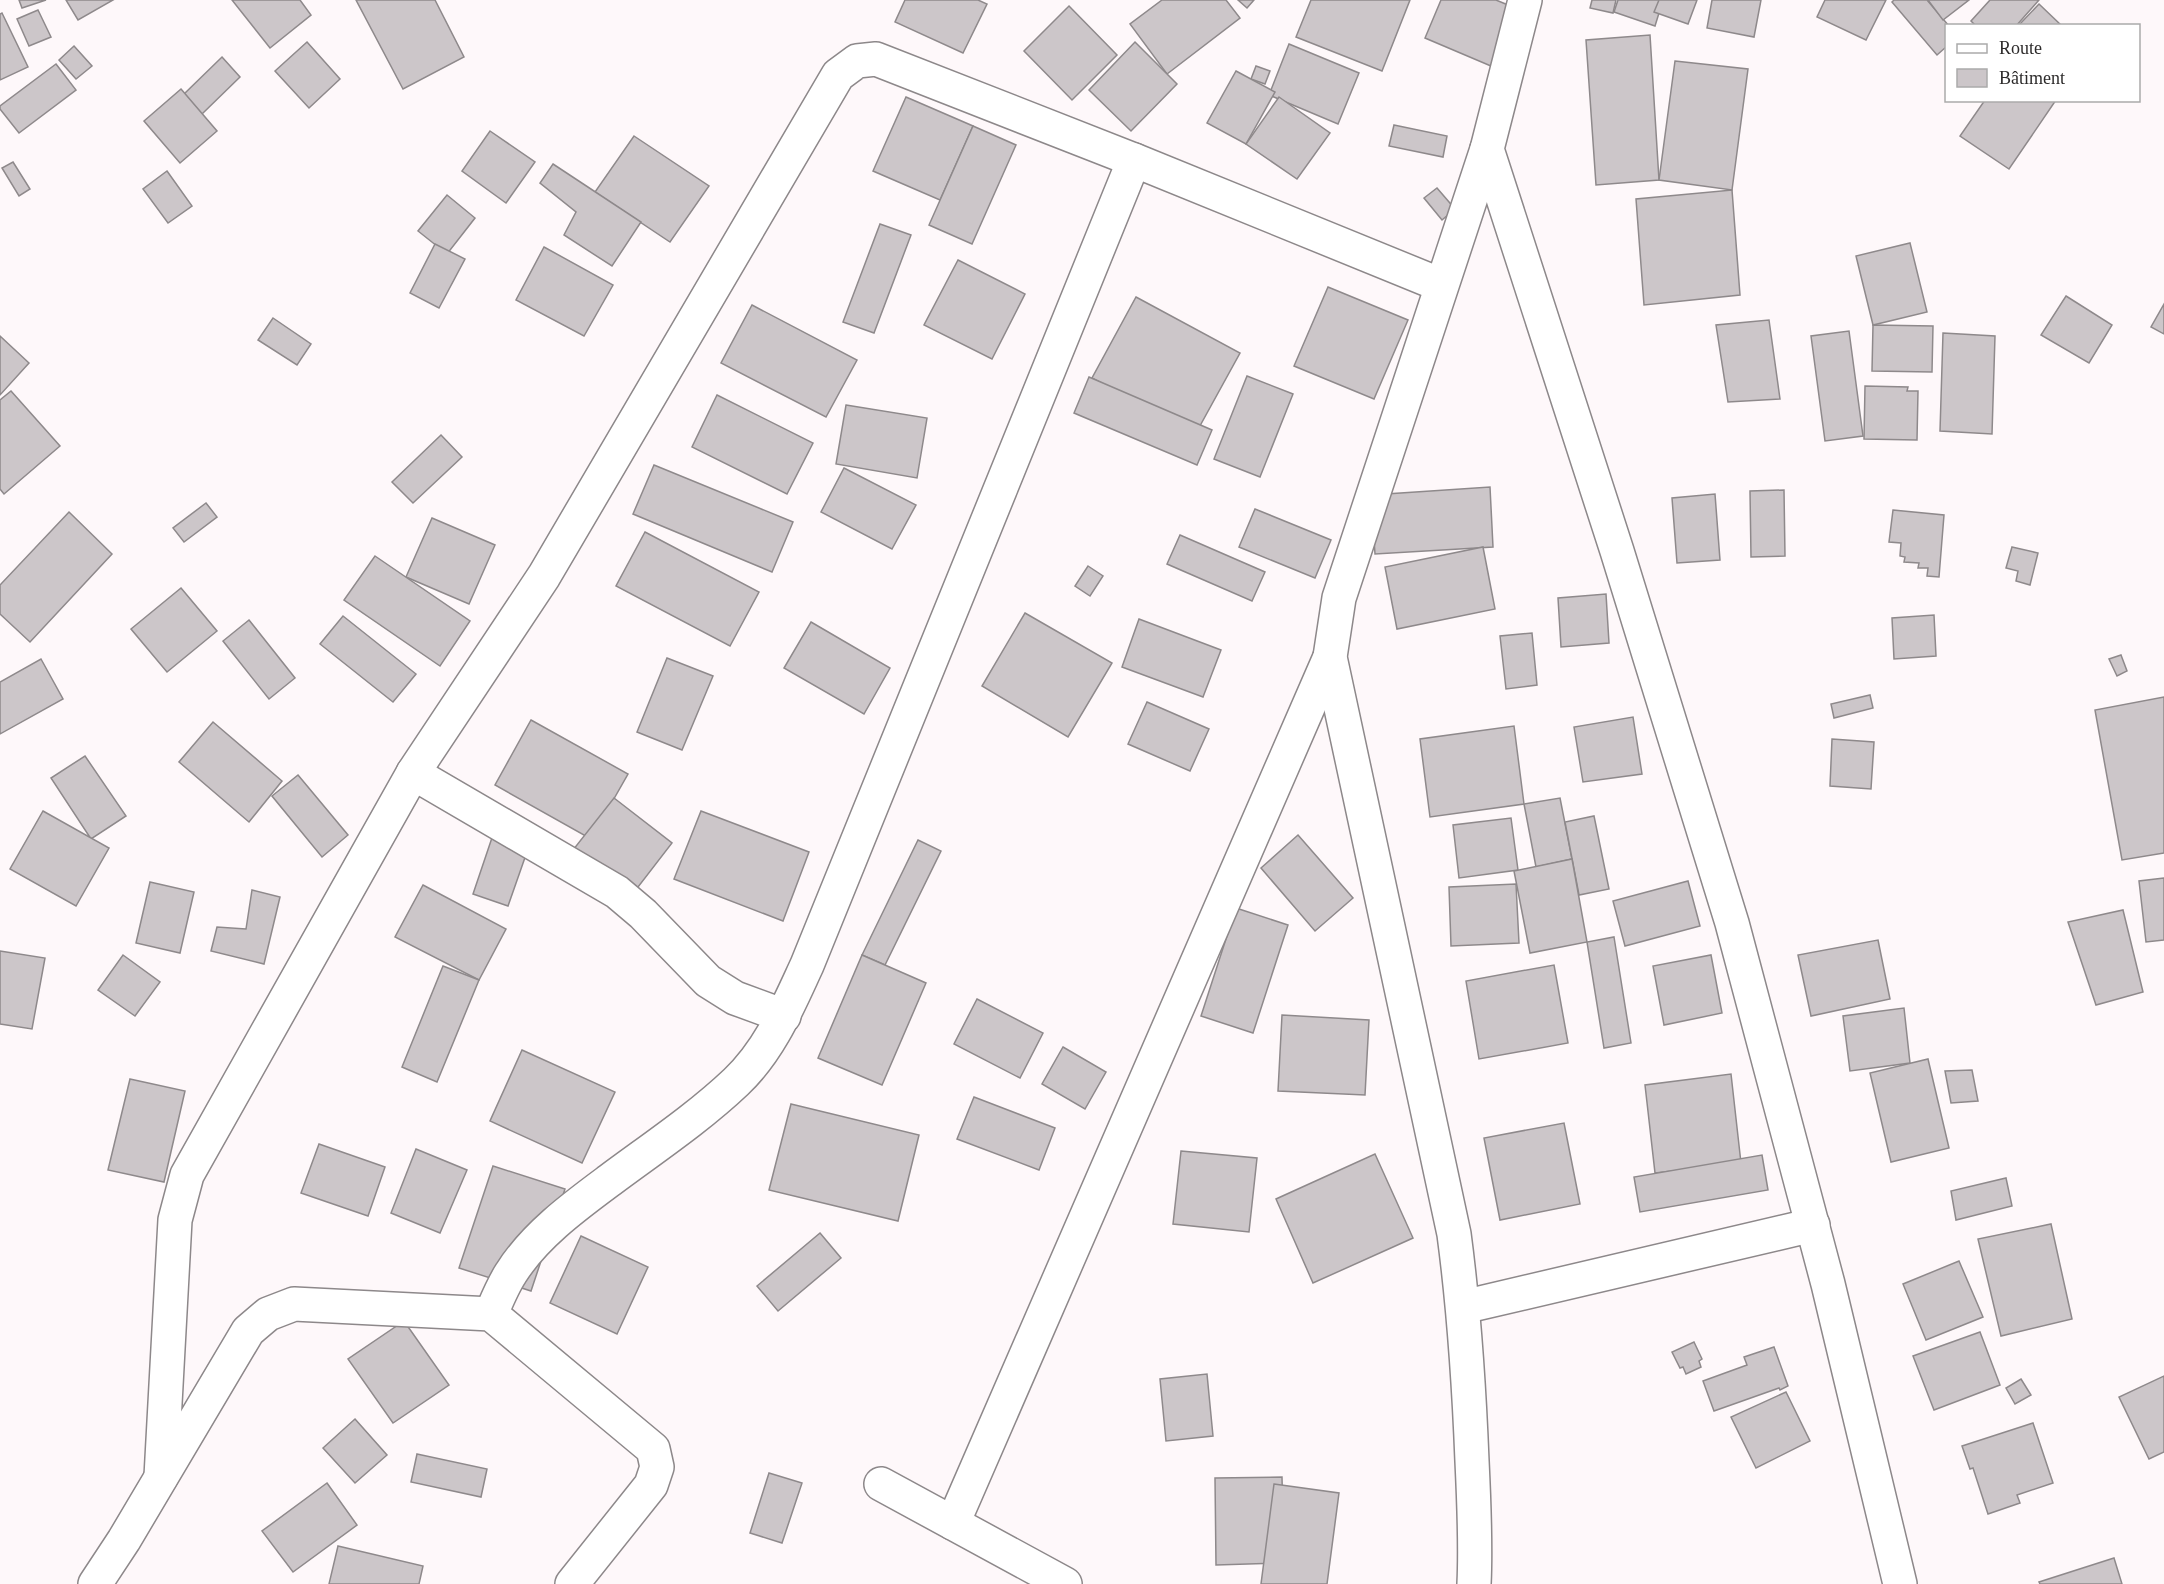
<svg xmlns="http://www.w3.org/2000/svg" width="2164" height="1584" font-family="Georgia,serif">
<style>
.building{fill:#ccc6c9;stroke:#8e898b;stroke-width:1.5}
.lines{fill:none;stroke-linecap:round;stroke-linejoin:round}
.minor-casing{stroke:#8d888a;stroke-width:36}
.minor{stroke:#fff;stroke-width:33}
</style>
<rect width="100%" height="100%" fill="#fef8fa"/>
<g class="building">
<path d="M19,0H46L22,8Z"/>
<path d="M66,0H113L78,20Z"/>
<path d="M232,0H300L311,15L270,48Z"/>
<path d="M356,0H435L464,57L403,89Z"/>
<path d="M905,0H978L987,4L963,53L895,22Z"/>
<path d="M1162,0H1226L1240,18L1167,74L1130,24Z"/>
<path d="M1238,0H1254L1247,8Z"/>
<path d="M1311,0H1410L1382,71L1296,37Z"/>
<path d="M1441,0H1496L1530,14L1505,72L1425,38Z"/>
<path d="M1592,0H1616L1613,13L1590,8Z"/>
<path d="M1618,0H1663L1655,26L1614,12Z"/>
<path d="M1659,0H1697L1688,24L1654,12Z"/>
<path d="M1712,0H1761L1754,37L1707,28Z"/>
<path d="M1825,0H1886L1866,40L1817,17Z"/>
<path d="M1894,0H1927L1949,26H1946V47L1937,55L1892,2Z"/>
<path d="M1928,0H1969L1943,20Z"/>
<path d="M1990,0H2039L2016,26H1976L1971,21Z"/>
<path d="M2039,4L2062,26H2018Z"/>
<path d="M1069,6L1117,55L1072,100L1024,51Z"/>
<path d="M38,10L51,37L29,46L17,19Z"/>
<path d="M2,13L28,67L0,80V14Z"/>
<path d="M1650,35L1659,180L1596,185L1586,40Z"/>
<path d="M307,42L340,79L309,108L275,71Z"/>
<path d="M1135,42L1177,84L1131,131L1089,90Z"/>
<path d="M1289,44L1359,73L1338,124L1269,95Z"/>
<path d="M74,46L92,66L76,79L59,60Z"/>
<path d="M222,57L240,77L202,114L183,95Z"/>
<path d="M1675,61L1748,69L1732,190L1659,180Z"/>
<path d="M56,64L76,90L19,133L0,109V106Z"/>
<path d="M1256,66L1270,71L1265,84L1251,79Z"/>
<path d="M1236,71L1275,92L1246,144L1207,123Z"/>
<path d="M181,89L217,131L180,163L144,121Z"/>
<path d="M906,97L973,126L940,200L873,171Z"/>
<path d="M1279,97L1330,133L1297,179L1246,144Z"/>
<path d="M1985,100H2056L2009,169L1960,136Z"/>
<path d="M1394,125L1447,136L1443,157L1389,146Z"/>
<path d="M973,126L1016,145L972,244L929,225Z"/>
<path d="M490,131L535,162L506,203L462,171Z"/>
<path d="M634,136L709,186L670,242L595,192Z"/>
<path d="M13,162L30,189L19,196L2,168Z"/>
<path d="M553,164L641,222L612,266L564,235L576,212L540,183Z"/>
<path d="M167,171L192,206L168,223L143,189Z"/>
<path d="M1437,188L1455,209L1442,220L1424,198Z"/>
<path d="M1732,190L1740,295L1644,305L1636,199Z"/>
<path d="M447,195L475,218L447,254L418,231Z"/>
<path d="M880,224L911,235L874,333L843,322Z"/>
<path d="M1910,243L1927,312L1873,325L1856,256Z"/>
<path d="M435,244L465,259L439,308L410,293Z"/>
<path d="M544,247L613,285L584,336L516,300Z"/>
<path d="M958,260L1025,294L992,359L924,325Z"/>
<path d="M1328,287L1408,320L1374,399L1294,366Z"/>
<path d="M2066,296L2112,325L2089,363L2041,335Z"/>
<path d="M1136,297L1240,353L1196,433L1092,378Z"/>
<path d="M2164,304V334L2151,327Z"/>
<path d="M752,305L857,360L826,417L721,363Z"/>
<path d="M273,318L311,344L297,365L258,340Z"/>
<path d="M1769,320L1780,399L1728,402L1716,325Z"/>
<path d="M1873,325L1933,326L1932,372L1872,371Z"/>
<path d="M1849,331L1863,436L1825,441L1811,336Z"/>
<path d="M1943,333L1995,336L1992,434L1940,431Z"/>
<path d="M0,336L29,363L0,395Z"/>
<path d="M1247,376L1293,394L1260,477L1214,459Z"/>
<path d="M1089,377L1212,430L1197,465L1074,413Z"/>
<path d="M1865,386L1908,387L1907,391H1918L1917,440L1864,439Z"/>
<path d="M11,391L60,446L4,494L0,489V400Z"/>
<path d="M717,395L813,443L787,494L692,447Z"/>
<path d="M846,405L927,418L917,478L836,464Z"/>
<path d="M441,435L462,457L413,503L392,482Z"/>
<path d="M654,465L793,522L772,572L633,514Z"/>
<path d="M844,468L916,505L892,549L821,512Z"/>
<path d="M1490,487L1493,547L1375,554L1371,495Z"/>
<path d="M1784,490L1785,556L1751,557L1750,491Z"/>
<path d="M1715,494L1720,560L1677,563L1672,498Z"/>
<path d="M206,503L217,517L184,542L173,528Z"/>
<path d="M1255,509L1331,540L1315,578L1239,547Z"/>
<path d="M1893,510L1944,515L1939,577L1927,576L1928,568H1918L1919,563L1904,562L1905,557L1900,556L1901,543L1889,542Z"/>
<path d="M69,512L112,554L30,642L0,614V585Z"/>
<path d="M432,518L495,545L469,604L406,577Z"/>
<path d="M645,532L759,592L730,646L616,586Z"/>
<path d="M1180,535L1265,572L1252,601L1167,564Z"/>
<path d="M1483,547L1495,609L1397,629L1385,567Z"/>
<path d="M2012,547L2038,553L2030,585L2016,581L2018,571L2006,568Z"/>
<path d="M375,556L470,621L440,666L344,600Z"/>
<path d="M1088,566L1103,576L1090,596L1075,586Z"/>
<path d="M181,588L217,631L167,672L131,629Z"/>
<path d="M1606,594L1609,643L1561,647L1558,598Z"/>
<path d="M1025,613L1112,663L1068,737L982,686Z"/>
<path d="M1934,615L1936,656L1894,659L1892,618Z"/>
<path d="M343,616L416,674L393,702L320,644Z"/>
<path d="M1139,619L1221,650L1203,697L1122,667Z"/>
<path d="M249,620L295,678L269,699L223,641Z"/>
<path d="M811,622L890,668L864,714L784,668Z"/>
<path d="M1532,633L1537,685L1506,689L1500,636Z"/>
<path d="M2121,655L2127,671L2117,676L2109,659Z"/>
<path d="M667,658L713,676L682,750L637,732Z"/>
<path d="M41,659L63,699L0,734V682Z"/>
<path d="M1870,695L1873,708L1834,718L1831,704Z"/>
<path d="M2164,697V853L2122,860L2095,710Z"/>
<path d="M1147,702L1209,729L1190,771L1128,744Z"/>
<path d="M1633,717L1642,774L1583,782L1574,727Z"/>
<path d="M531,720L628,774L591,839L495,785Z"/>
<path d="M213,722L282,781L249,822L179,762Z"/>
<path d="M1514,726L1524,804L1430,817L1420,739Z"/>
<path d="M1832,739L1874,742L1871,789L1830,786Z"/>
<path d="M85,756L126,816L91,839L51,778Z"/>
<path d="M298,775L348,835L322,857L272,796Z"/>
<path d="M614,798L672,843L628,900L569,855Z"/>
<path d="M1560,798L1572,859L1536,867L1524,804Z"/>
<path d="M43,811L109,848L76,906L10,869Z"/>
<path d="M701,811L809,852L783,921L674,879Z"/>
<path d="M1594,816L1609,889L1579,895L1565,822Z"/>
<path d="M499,817L535,829L508,906L473,894Z"/>
<path d="M1511,818L1518,870L1459,878L1453,825Z"/>
<path d="M1298,835L1353,898L1315,931L1261,868Z"/>
<path d="M918,840L941,851L885,965L862,955Z"/>
<path d="M1572,859L1587,942L1530,953L1514,871Z"/>
<path d="M2164,878V940L2146,942L2139,881Z"/>
<path d="M1688,881L1700,926L1625,946L1613,901Z"/>
<path d="M150,882L194,892L180,953L136,943Z"/>
<path d="M1516,884L1519,943L1451,946L1449,887Z"/>
<path d="M423,885L506,929L479,980L395,937Z"/>
<path d="M252,890L280,897L264,964L211,951L217,927L246,929Z"/>
<path d="M1236,908L1288,925L1253,1033L1201,1016Z"/>
<path d="M2123,910L2143,992L2096,1005L2068,922Z"/>
<path d="M1614,937L1631,1043L1604,1048L1587,942Z"/>
<path d="M1878,940L1890,999L1811,1016L1798,955Z"/>
<path d="M0,951L45,958L32,1029L0,1024Z"/>
<path d="M123,955L160,982L135,1016L98,990Z"/>
<path d="M862,955L926,983L882,1085L818,1058Z"/>
<path d="M1711,955L1722,1013L1664,1025L1653,966Z"/>
<path d="M1554,965L1568,1043L1479,1059L1466,981Z"/>
<path d="M443,966L479,980L437,1082L402,1067Z"/>
<path d="M977,999L1043,1033L1020,1078L954,1044Z"/>
<path d="M1904,1008L1910,1063L1850,1071L1843,1016Z"/>
<path d="M1282,1015L1369,1020L1365,1095L1278,1091Z"/>
<path d="M1063,1047L1106,1072L1085,1109L1042,1084Z"/>
<path d="M522,1050L615,1092L582,1163L490,1121Z"/>
<path d="M1928,1059L1949,1148L1891,1162L1870,1073Z"/>
<path d="M1972,1070L1978,1101L1951,1103L1945,1071Z"/>
<path d="M1731,1074L1741,1163L1655,1173L1645,1085Z"/>
<path d="M130,1079L185,1091L164,1182L108,1170Z"/>
<path d="M974,1097L1055,1128L1039,1170L957,1139Z"/>
<path d="M791,1104L919,1135L898,1221L769,1190Z"/>
<path d="M1564,1123L1580,1204L1500,1220L1484,1138Z"/>
<path d="M319,1144L385,1167L368,1216L301,1193Z"/>
<path d="M416,1149L467,1170L440,1233L391,1213Z"/>
<path d="M1181,1151L1257,1158L1249,1232L1173,1224Z"/>
<path d="M1375,1154L1413,1238L1313,1283L1276,1199Z"/>
<path d="M1762,1155L1768,1190L1640,1212L1634,1177Z"/>
<path d="M493,1166L565,1189L531,1291L459,1268Z"/>
<path d="M2006,1178L2012,1206L1956,1220L1951,1191Z"/>
<path d="M2051,1224L2072,1319L2001,1336L1978,1239Z"/>
<path d="M820,1233L841,1258L778,1311L757,1286Z"/>
<path d="M581,1236L648,1267L617,1334L550,1303Z"/>
<path d="M1959,1261L1983,1317L1926,1340L1903,1284Z"/>
<path d="M404,1321L449,1385L393,1423L348,1359Z"/>
<path d="M1980,1332L2000,1385L1934,1410L1913,1356Z"/>
<path d="M1694,1342L1702,1359L1699,1361L1701,1367L1686,1374L1683,1367L1680,1368L1672,1352Z"/>
<path d="M1774,1347L1788,1386L1780,1390L1779,1388L1714,1411L1703,1381L1747,1365L1744,1357Z"/>
<path d="M1207,1374L1213,1436L1166,1441L1160,1379Z"/>
<path d="M2164,1376V1452L2149,1459L2119,1397Z"/>
<path d="M2021,1379L2031,1395L2015,1404L2006,1388Z"/>
<path d="M1786,1392L1810,1441L1756,1468L1731,1417Z"/>
<path d="M355,1419L387,1455L355,1483L323,1448Z"/>
<path d="M2033,1423L2053,1483L2017,1495L2020,1503L1988,1514L1973,1468L1970,1469L1962,1446Z"/>
<path d="M417,1454L487,1469L481,1497L411,1482Z"/>
<path d="M769,1473L802,1483L782,1543L750,1533Z"/>
<path d="M1282,1477L1284,1563L1216,1565L1215,1478Z"/>
<path d="M327,1483L357,1525L293,1572L262,1531Z"/>
<path d="M1274,1484L1339,1493L1327,1584H1261Z"/>
<path d="M338,1546L423,1566L419,1584H329Z"/>
<path d="M2114,1558L2122,1584H2040L2039,1582Z"/>
</g>
<g class="lines">
<defs>
<g id="minor">
<path d="M1525,0L1487,149L1617,551L1732,923L1828,1284L1900,1584"/>
<path d="M413,773L617,892L643,914L708,981L735,998L784,1016"/>
<path d="M1463,1307L1813,1225"/>
<path d="M491,1314C497,1300 503,1285 511,1273C535,1235 575,1206 610,1180C653,1148 698,1118 736,1082C770,1050 788,1006 807,965L1134,160L1441,285"/>
<path d="M161,1477L175,1220L187,1175L413,773L544,576L838,75L857,61L876,59L1134,160"/>
<path d="M881,1484L1065,1584"/>
<path d="M953,1523L1330,657"/>
<path d="M95,1584L124,1540L248,1331L268,1314L294,1304L491,1314L653,1449L657,1467L651,1485L572,1584"/>
<path d="M1474,1584C1476,1543 1474,1502 1472,1461C1469,1385 1464,1309 1454,1234L1330,657L1339,598L1487,149"/>
</g>
</defs>
<use href="#minor" class="minor-casing"/>
<use href="#minor" class="minor"/>
</g>
<rect x="1945" y="24" width="195" height="78" fill="#ffffff" stroke="#abaaaa" stroke-width="1.5"/>
<rect x="1957" y="44" width="30" height="9" fill="#ffffff" stroke="#abaaaa" stroke-width="1.5"/>
<text x="1999" y="54" font-size="18" fill="#2d2b2b">Route</text>
<rect x="1957" y="69" width="30" height="18" fill="#ccc6c9" stroke="#abaaaa" stroke-width="1.5"/>
<text x="1999" y="84" font-size="18" fill="#2d2b2b">Bâtiment</text>
</svg>
